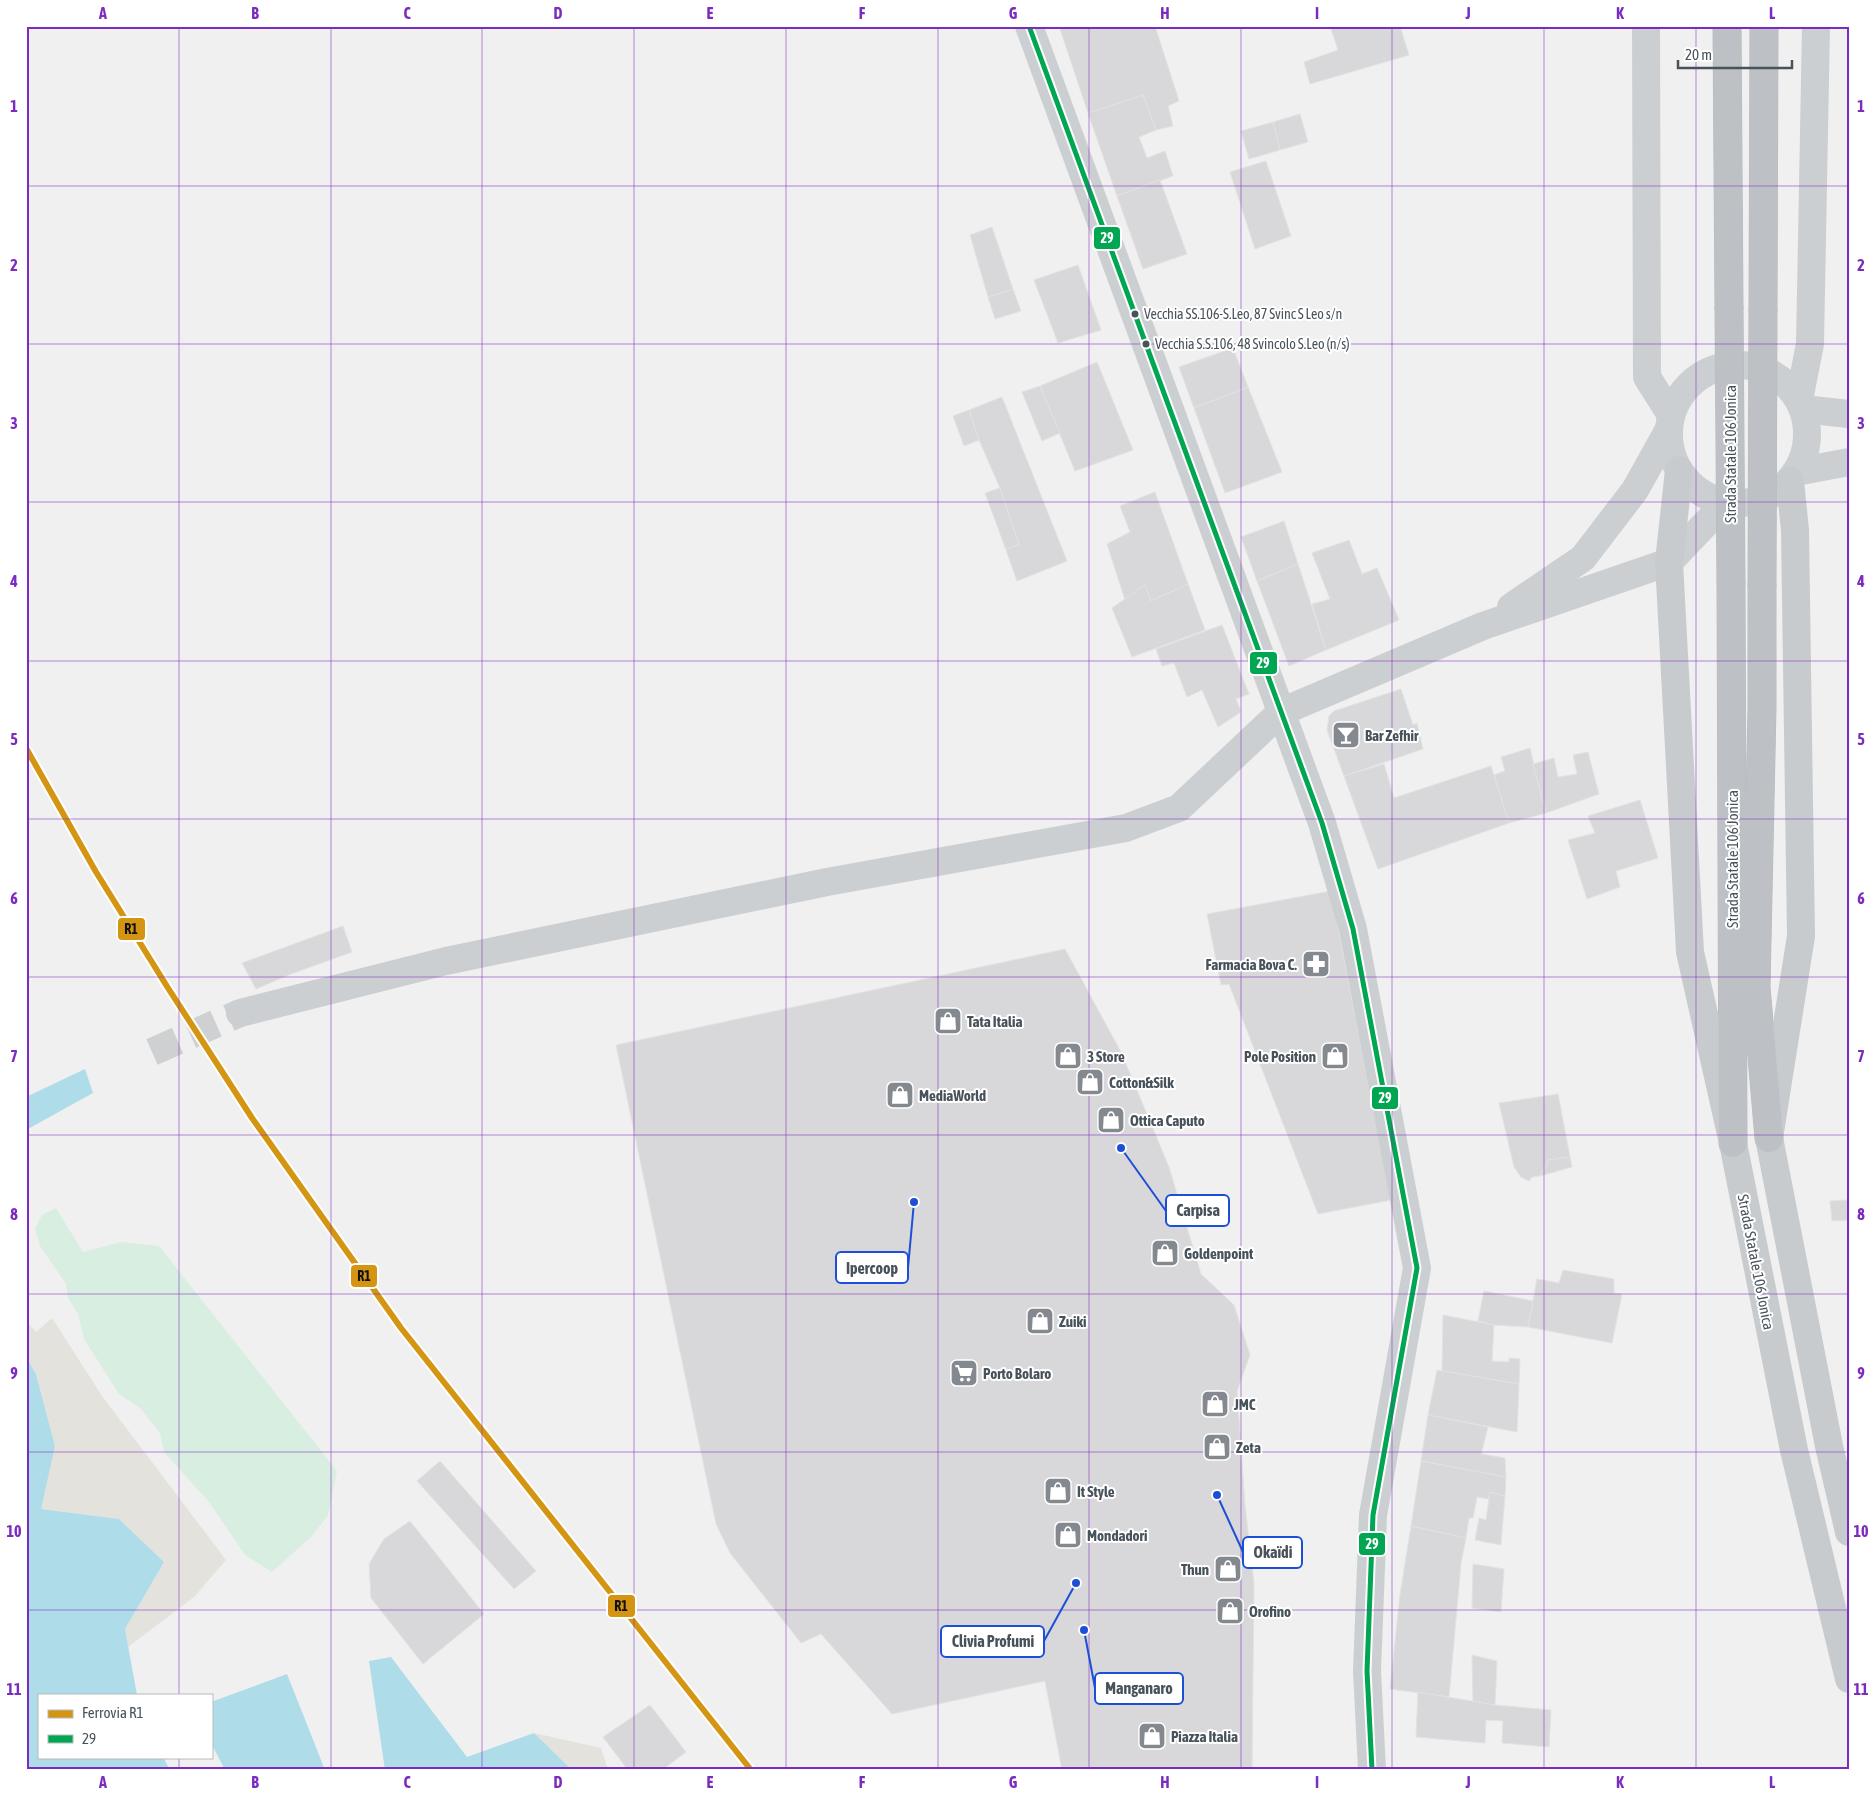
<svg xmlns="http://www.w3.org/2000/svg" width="1875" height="1796" font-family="'Asap Condensed',sans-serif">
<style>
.green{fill:#d7eee0}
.sand{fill:#e4e2dd}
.water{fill:#aedce9}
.building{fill:#d8d8da;stroke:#e2e2e3}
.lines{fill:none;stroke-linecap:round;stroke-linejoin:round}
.minor-tunnel{stroke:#cfd0d2;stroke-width:28;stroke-dasharray:28 14;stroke-linecap:butt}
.highway-casing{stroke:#b6babe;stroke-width:29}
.minor{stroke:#cccfd1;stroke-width:28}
.major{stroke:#c8cbce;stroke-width:28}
.highway{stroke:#bdc1c6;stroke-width:28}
.highway-bridge-casing{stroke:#b6babe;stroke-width:29;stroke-linecap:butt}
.highway-bridge{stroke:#bdc1c6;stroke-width:28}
.bus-1-casing{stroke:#fff;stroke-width:9}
.bus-1{stroke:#00a651;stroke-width:5}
.rail-1-casing{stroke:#fff;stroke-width:10}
.rail-1{stroke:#d49512;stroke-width:6}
.grid{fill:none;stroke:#7b2cbf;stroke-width:1;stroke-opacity:0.55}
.bus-dot{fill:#48525b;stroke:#fff;stroke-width:2}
.labels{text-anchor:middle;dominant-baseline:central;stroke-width:4;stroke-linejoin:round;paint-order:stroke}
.bus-label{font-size:14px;fill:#48525b;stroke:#fff;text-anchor:start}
.street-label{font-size:15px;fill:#48525b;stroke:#fff}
.poi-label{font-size:15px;font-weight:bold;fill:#48525b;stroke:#fff;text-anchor:start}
.leader{fill:none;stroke:#1d4ed8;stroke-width:2}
.callout-dot{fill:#1d4ed8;stroke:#fff;stroke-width:2}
.callout{fill:#fff;stroke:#1d4ed8;stroke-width:2}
.callout-label{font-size:16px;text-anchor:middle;font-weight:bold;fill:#48525b}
.line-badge{stroke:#fff;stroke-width:2}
.badge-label{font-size:14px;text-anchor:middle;font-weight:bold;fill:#fff}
.pale-badge-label{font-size:14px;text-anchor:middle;font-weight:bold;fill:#111}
.neatline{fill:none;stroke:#7b2cbf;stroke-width:2}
.grid-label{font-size:16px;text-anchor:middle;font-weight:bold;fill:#7b2cbf}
</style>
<rect width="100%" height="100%" fill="#f1f0f0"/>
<path class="green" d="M56,1208L83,1252L121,1242L159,1246L337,1471L328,1515L312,1536L272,1572L245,1555L209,1502L164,1452L160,1433L140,1408L119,1394L84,1339L78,1314L68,1298L66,1284L40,1246L35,1229L42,1215Z"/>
<g class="sand">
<path d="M52,1318L102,1396L226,1560L194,1597L128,1647L125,1629L164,1562L119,1519L41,1509L55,1446L36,1374L26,1357V1321L36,1332Z"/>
<path d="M534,1733L601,1748L608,1770H572Z"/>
</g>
<g class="water">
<path d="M85,1069L93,1093L26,1130V1097Z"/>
<path d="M26,1357L36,1374L55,1446L41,1509L119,1519L164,1562L125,1629L137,1695H39V1757H163L170,1770H26Z"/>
<path d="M391,1657L467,1757L534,1733L572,1770H385L369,1661Z"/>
<path d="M287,1674L325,1770H225L211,1743V1702Z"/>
</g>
<g class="building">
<path d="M1059,26H1155L1179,101L1168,106L1173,126L1156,130L1143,95L1088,113Z"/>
<path d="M1330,26H1400L1409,55L1310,84L1304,62L1338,50Z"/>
<path d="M1143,95L1156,130L1139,137L1147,158L1165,151L1173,176L1117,196L1088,113Z"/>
<path d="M1300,114L1308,142L1280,150L1273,122Z"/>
<path d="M1273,122L1280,150L1249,159L1241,131Z"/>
<path d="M1266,161L1291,236L1255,249L1230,172Z"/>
<path d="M1160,180L1187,254L1143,269L1117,196Z"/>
<path d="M992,227L1013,289L988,297L970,235Z"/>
<path d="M1078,265L1101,330L1058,343L1034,280Z"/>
<path d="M1013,289L1021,311L995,319L988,297Z"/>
<path d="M1233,348L1248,387L1194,408L1179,367Z"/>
<path d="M1097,362L1133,450L1075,471L1040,386Z"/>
<path d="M1040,386L1060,433L1042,441L1022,392Z"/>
<path d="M1248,387L1282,472L1225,493L1194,408Z"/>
<path d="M1002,397L1067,561L1017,581L1006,550L1019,544L1000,488L979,440L969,410Z"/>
<path d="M969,410L979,440L964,446L953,416Z"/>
<path d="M1000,488L1019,544L1006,550L985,493Z"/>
<path d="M1155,492L1188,584L1151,601L1145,585L1125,600L1107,544L1130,532L1120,506Z"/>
<path d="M1284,521L1298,564L1257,581L1241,537Z"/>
<path d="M1349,540L1362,574L1377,568L1399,620L1326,650L1312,604L1330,599L1312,553Z"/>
<path d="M1298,564L1326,650L1289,666L1257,581Z"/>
<path d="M1188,584L1205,630L1132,657L1112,608L1145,585L1151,601Z"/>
<path d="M1222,625L1249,694L1236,699L1241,712L1218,727L1202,690L1187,697L1174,663L1162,666L1156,649Z"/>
<path d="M1401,689L1413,725L1417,723L1423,749L1344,776L1327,730L1329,716L1334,711Z"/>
<path d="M1530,748L1546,813L1509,823L1494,775L1505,771L1501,757Z"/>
<path d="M1588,752L1599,794L1546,813L1533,764L1554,758L1558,777L1577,774L1573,755Z"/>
<path d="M1384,764L1394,798L1491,766L1509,823L1378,869L1344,776Z"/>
<path d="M1640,800L1658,858L1616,871L1620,887L1587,899L1568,840L1595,833L1588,816Z"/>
<path d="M1331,891L1391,1200L1318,1214L1229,984L1221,985L1207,914Z"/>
<path d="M343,926L352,952L291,974L256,989L242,963Z"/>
<path d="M1065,949L1121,1052L1169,1167L1201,1274L1234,1305L1250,1355L1237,1391L1245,1505L1254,1583L1252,1770H1062L1045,1681L892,1714L821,1634L801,1643L730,1553L716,1524L616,1045Z"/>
<path d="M1558,1094L1570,1157L1548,1160L1545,1168L1540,1176L1532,1177L1529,1181L1521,1177L1514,1167L1499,1103Z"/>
<path d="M1570,1157L1572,1167L1540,1176L1545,1168L1548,1160Z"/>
<path d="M1849,1200V1220L1832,1221L1830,1201Z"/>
<path d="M1563,1270L1614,1279V1293L1622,1294L1612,1343L1528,1327L1537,1279L1559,1283Z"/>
<path d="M1484,1291L1533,1301L1528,1327L1494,1325L1478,1321Z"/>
<path d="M1443,1315L1494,1325L1492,1361L1509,1362V1358L1520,1359L1519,1384L1442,1371Z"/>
<path d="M1437,1370L1519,1384L1517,1432L1428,1415Z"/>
<path d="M1428,1415L1488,1427L1481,1454L1505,1458L1506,1477L1421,1461Z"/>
<path d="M440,1461L536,1571L514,1589L417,1481Z"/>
<path d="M1421,1461L1506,1477L1505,1496L1490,1492L1489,1499L1477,1497L1473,1518H1469L1466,1538L1411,1526Z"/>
<path d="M1490,1492L1505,1496L1501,1545L1475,1540L1479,1518L1486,1520Z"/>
<path d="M410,1521L484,1614L423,1664L371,1598L369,1564L384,1539Z"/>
<path d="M1411,1526L1466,1538L1461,1563L1449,1697L1390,1689L1400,1595Z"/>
<path d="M1473,1564L1504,1569L1501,1612L1472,1608Z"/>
<path d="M1472,1655L1497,1661L1495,1705L1473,1702Z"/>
<path d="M1418,1692L1495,1705L1551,1710L1549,1747L1502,1743L1503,1721L1486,1720L1485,1743L1416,1737Z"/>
<path d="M650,1705L686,1752L662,1770H628L603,1737Z"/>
</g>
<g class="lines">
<path class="minor-tunnel" d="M152,1052L240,1013"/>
<defs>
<g id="highway">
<path d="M1727,26L1729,306"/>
<path d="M1763,309L1764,26"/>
<path d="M1731,583L1733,1143"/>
<path d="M1762,587V708L1756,987L1769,1138"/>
</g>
</defs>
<use href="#highway" class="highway-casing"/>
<g class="minor">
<path d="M1029,26L1322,823L1353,929L1417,1268L1373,1515L1367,1671L1372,1770"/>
<path d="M1646,26L1647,377L1671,415"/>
<circle cx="1738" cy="434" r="69"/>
<path d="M1799,400L1810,344L1816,26"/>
<path d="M1803,409L1849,414"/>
<path d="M1796,472L1849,462"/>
<path d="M1511,607L1583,558L1635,490L1669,429"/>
<path d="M240,1013L446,961L827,882L1126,828L1179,808L1281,712L1483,626L1669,562L1726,502"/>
</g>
<g class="major">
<path d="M1679,470L1669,562L1690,952L1733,1143L1794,1450L1849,1679"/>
<path d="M1790,481L1795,530L1801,936L1769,1138L1829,1446L1849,1532"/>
</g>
<use href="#highway" class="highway"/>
<defs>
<g id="highway-bridge">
<path d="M1729,306L1731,583"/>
<path d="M1762,587L1763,309"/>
</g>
</defs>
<use href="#highway-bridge" class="highway-bridge-casing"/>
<use href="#highway-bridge" class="highway-bridge"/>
<defs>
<path id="bus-1" d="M1029,26L1322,823L1353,929L1417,1268L1373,1515L1367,1671L1372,1770"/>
</defs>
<use href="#bus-1" class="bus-1-casing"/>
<use href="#bus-1" class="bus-1"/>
<defs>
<path id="rail-1" d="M26,748L96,872L168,988L252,1118L401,1328L751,1770"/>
</defs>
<use href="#rail-1" class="rail-1-casing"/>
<use href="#rail-1" class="rail-1"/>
</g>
<path class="grid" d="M179,26V1695M331,26V1770M482,26V1770M634,26V1770M786,26V1770M938,26V1770M1089,26V1770M1241,26V1770M1392,26V1770M1544,26V1770M1696,26V1770M26,186H1849M26,344H1849M26,502H1849M26,661H1849M26,819H1849M26,977H1849M26,1135H1849M26,1294H1849M26,1452H1849M26,1610H1849M179,1757V1770"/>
<defs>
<symbol id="bar-square" viewBox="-11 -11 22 22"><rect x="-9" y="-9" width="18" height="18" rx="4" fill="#83898f" stroke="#fff"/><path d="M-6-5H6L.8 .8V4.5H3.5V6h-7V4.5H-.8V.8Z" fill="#fff"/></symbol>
<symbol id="pharmacy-square" viewBox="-11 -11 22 22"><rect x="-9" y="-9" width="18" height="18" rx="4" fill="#83898f" stroke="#fff"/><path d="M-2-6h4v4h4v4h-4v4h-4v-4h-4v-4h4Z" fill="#fff"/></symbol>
<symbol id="shop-square" viewBox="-11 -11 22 22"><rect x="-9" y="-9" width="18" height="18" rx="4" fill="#83898f" stroke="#fff"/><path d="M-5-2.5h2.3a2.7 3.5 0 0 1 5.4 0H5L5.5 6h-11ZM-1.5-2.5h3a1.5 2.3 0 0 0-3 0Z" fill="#fff"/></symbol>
<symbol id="supermarket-square" viewBox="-11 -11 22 22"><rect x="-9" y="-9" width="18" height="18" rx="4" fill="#83898f" stroke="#fff"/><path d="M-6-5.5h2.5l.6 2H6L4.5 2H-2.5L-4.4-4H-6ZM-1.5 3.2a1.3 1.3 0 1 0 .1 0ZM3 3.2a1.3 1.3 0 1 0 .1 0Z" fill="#fff"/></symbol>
</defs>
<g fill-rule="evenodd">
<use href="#bar-square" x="1330" y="719" width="32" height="32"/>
<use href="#pharmacy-square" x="1300" y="948" width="32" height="32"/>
<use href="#shop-square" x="932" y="1005" width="32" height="32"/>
<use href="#shop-square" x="1052" y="1040" width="32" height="32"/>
<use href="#shop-square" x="1319" y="1040" width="32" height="32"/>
<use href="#shop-square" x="1074" y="1066" width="32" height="32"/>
<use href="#shop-square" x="884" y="1079" width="32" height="32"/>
<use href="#shop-square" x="1095" y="1104" width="32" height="32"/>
<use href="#shop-square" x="1149" y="1237" width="32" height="32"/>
<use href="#shop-square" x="1024" y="1305" width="32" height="32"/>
<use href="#supermarket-square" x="948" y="1357" width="32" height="32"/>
<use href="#shop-square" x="1199" y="1388" width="32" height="32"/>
<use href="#shop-square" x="1201" y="1431" width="32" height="32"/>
<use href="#shop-square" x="1042" y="1475" width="32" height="32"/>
<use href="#shop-square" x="1052" y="1519" width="32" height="32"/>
<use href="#shop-square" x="1212" y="1553" width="32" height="32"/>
<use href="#shop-square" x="1214" y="1595" width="32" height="32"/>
<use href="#shop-square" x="1136" y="1720" width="32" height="32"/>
</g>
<g class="bus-dot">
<circle cx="1135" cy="314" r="4.5"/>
<circle cx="1146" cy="344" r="4.5"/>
</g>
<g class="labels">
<g class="bus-label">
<text x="1144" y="314">Vecchia SS.106-S.Leo, 87 Svinc S Leo s/n</text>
<text x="1155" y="344">Vecchia S.S.106, 48 Svincolo S.Leo (n/s)</text>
</g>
<g class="street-label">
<text transform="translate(1730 454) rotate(-90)">Strada Statale 106 Jonica</text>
<text transform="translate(1732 859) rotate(-90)">Strada Statale 106 Jonica</text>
<text transform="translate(1756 1262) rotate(79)">Strada Statale 106 Jonica</text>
</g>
<g class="poi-label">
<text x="1365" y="735">Bar Zefhir</text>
<text x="1297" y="964" text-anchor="end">Farmacia Bova C.</text>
<text x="967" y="1021">Tata Italia</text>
<text x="1087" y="1056">3 Store</text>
<text x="1316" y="1056" text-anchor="end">Pole Position</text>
<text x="1109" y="1082">Cotton&amp;Silk</text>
<text x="919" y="1095">MediaWorld</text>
<text x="1130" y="1120">Ottica Caputo</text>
<text x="1184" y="1253">Goldenpoint</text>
<text x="1059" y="1321">Zuiki</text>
<text x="983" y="1373">Porto Bolaro</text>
<text x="1234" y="1404">JMC</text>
<text x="1236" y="1447">Zeta</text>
<text x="1077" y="1491">It Style</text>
<text x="1087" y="1535">Mondadori</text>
<text x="1209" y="1569" text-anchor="end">Thun</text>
<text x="1249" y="1611">Orofino</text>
<text x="1171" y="1736">Piazza Italia</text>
</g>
</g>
<path class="leader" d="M1121 1148L1166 1211M914 1202L908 1268M1217 1495L1243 1552M1076 1583L1044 1641M1084 1630L1095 1688"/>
<g class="callout-dot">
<circle cx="1121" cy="1148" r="5"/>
<circle cx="914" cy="1202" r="5"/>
<circle cx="1217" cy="1495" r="5"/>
<circle cx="1076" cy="1583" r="5"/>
<circle cx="1084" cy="1630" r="5"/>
</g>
<g class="callout">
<rect x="1166" y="1195" width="63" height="31" rx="5"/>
<rect x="836" y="1252" width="72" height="31" rx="5"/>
<rect x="1243" y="1537" width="59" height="31" rx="5"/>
<rect x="941" y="1626" width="103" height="31" rx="5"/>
<rect x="1095" y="1673" width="88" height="31" rx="5"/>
</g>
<g class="callout-label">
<text x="1198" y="1216">Carpisa</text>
<text x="872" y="1274">Ipercoop</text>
<text x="1273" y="1558">Okaïdi</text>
<text x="993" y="1647">Clivia Profumi</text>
<text x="1139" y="1694">Manganaro</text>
</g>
<g class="line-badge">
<rect x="1093" y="226" width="28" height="24" rx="5" fill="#00a651"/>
<rect x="1249" y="651" width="29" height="24" rx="5" fill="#00a651"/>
<rect x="117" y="917" width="29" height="24" rx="5" fill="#d49512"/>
<rect x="1371" y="1086" width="28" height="24" rx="5" fill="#00a651"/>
<rect x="350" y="1264" width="28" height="24" rx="5" fill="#d49512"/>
<rect x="1358" y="1532" width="28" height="24" rx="5" fill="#00a651"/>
<rect x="607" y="1594" width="29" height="24" rx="5" fill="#d49512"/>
</g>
<g class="badge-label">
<text x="1107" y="243">29</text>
<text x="1263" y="668">29</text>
<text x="1385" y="1103">29</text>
<text x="1372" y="1549">29</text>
</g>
<g class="pale-badge-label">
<text x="131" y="934">R1</text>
<text x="364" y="1281">R1</text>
<text x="621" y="1611">R1</text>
</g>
<rect width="1875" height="1796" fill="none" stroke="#ffffff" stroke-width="55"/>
<rect x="38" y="1694" width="175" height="65" fill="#ffffff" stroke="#b6babd"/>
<rect x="48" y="1710" width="25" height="8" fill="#d49512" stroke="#b6babd"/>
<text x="82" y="1718" font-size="15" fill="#48525b">Ferrovia R1</text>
<rect x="48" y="1735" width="25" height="8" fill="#00a651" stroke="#b6babd"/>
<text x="82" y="1744" font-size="15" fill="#48525b">29</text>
<path d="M1678 60v8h114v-8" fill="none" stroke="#48525b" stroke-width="2.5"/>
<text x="1685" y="60" font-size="15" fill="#48525b" stroke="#ffffff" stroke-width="4" paint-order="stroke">20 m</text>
<rect x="28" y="28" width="1820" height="1740" class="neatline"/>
<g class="grid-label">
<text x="103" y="19">A</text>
<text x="255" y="19">B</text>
<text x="407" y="19">C</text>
<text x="558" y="19">D</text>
<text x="710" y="19">E</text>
<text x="862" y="19">F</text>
<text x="1013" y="19">G</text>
<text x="1165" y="19">H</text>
<text x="1317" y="19">I</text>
<text x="1468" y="19">J</text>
<text x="1620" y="19">K</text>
<text x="1772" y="19">L</text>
<text x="14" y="112">1</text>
<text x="1861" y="112">1</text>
<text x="14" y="271">2</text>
<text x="1861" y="271">2</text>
<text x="14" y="429">3</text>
<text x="1861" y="429">3</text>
<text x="14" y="587">4</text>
<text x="1861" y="587">4</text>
<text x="14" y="745">5</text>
<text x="1861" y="745">5</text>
<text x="14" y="904">6</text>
<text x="1861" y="904">6</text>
<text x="14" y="1062">7</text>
<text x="1861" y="1062">7</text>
<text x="14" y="1220">8</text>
<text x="1861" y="1220">8</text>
<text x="14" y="1379">9</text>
<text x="1861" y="1379">9</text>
<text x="14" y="1537">10</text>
<text x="1861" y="1537">10</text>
<text x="14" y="1695">11</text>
<text x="1861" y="1695">11</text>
<text x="103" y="1788">A</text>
<text x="255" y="1788">B</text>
<text x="407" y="1788">C</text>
<text x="558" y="1788">D</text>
<text x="710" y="1788">E</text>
<text x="862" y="1788">F</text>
<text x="1013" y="1788">G</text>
<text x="1165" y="1788">H</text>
<text x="1317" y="1788">I</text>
<text x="1468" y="1788">J</text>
<text x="1620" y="1788">K</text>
<text x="1772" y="1788">L</text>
</g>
</svg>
